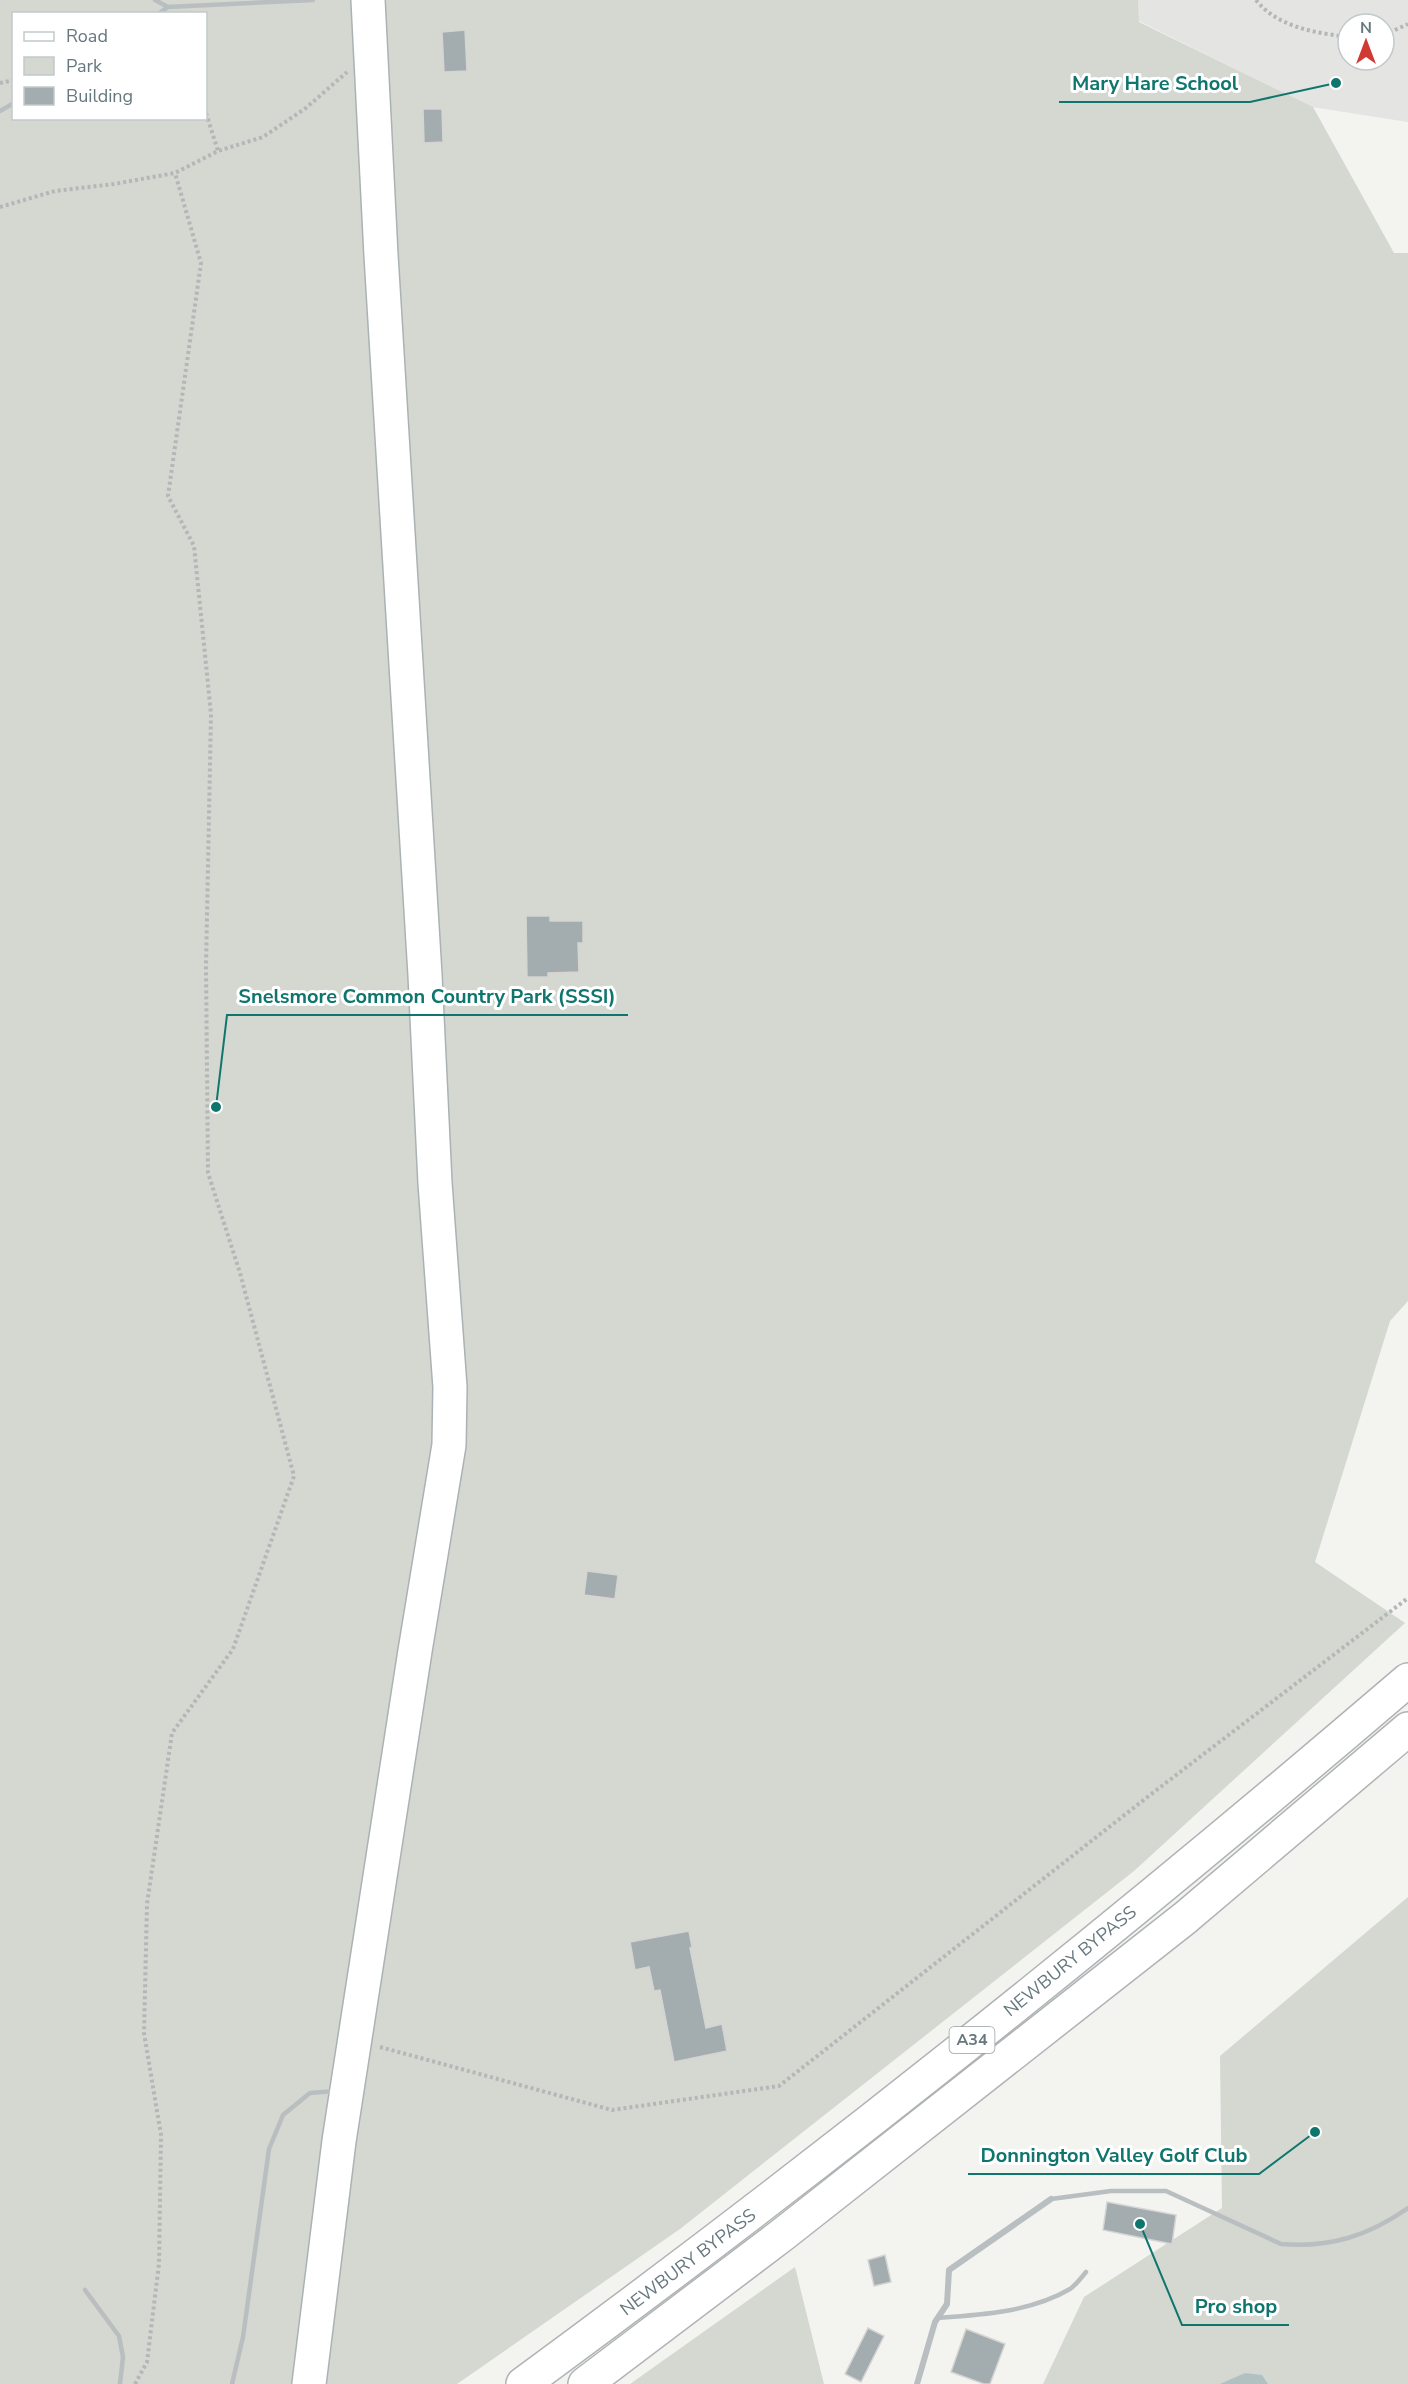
<svg xmlns="http://www.w3.org/2000/svg" width="1408" height="2384" font-family="'Nunito Sans',sans-serif">
<style>
.built{fill:#e4e4e3;fill-rule:evenodd}
.green{fill:#d4d8d0;fill-rule:evenodd}
.water{fill:#b1c0c1}
.building{fill:#a3acaf;stroke:#d5d4d3;stroke-width:1.5}
.lines{fill:none;stroke-linecap:round;stroke-linejoin:round}
.secondary-casing{stroke:#abb2b5;stroke-width:36}
.trunk-casing{stroke:#afb3b5;stroke-width:36}
.path{stroke:#b3b7b8;stroke-width:4;stroke-dasharray:3 3;stroke-linecap:butt}
.service{stroke:#b9bec0;stroke-width:4.5}
.minor{stroke:#b9bec0;stroke-width:6}
.secondary{stroke:#fff;stroke-width:33}
.trunk{stroke:#fff;stroke-width:33}
.labels{text-anchor:middle;dominant-baseline:central;stroke-width:6;stroke-linejoin:round;paint-order:stroke}
.shield{fill:#fff;stroke:#94a0a5;stroke-width:1.5}
.shield-label{font-size:16px;font-weight:bold;fill:#66787e}
.street-label{font-size:18px;fill:#66787e;stroke:#fff}
.leader{fill:none;stroke:#0f766e;stroke-width:2}
.callout-dot{fill:#0f766e;stroke:#fff;stroke-width:2}
.callout-label{font-size:20px;text-anchor:middle;font-weight:bold;fill:#0f766e;stroke:#fff;stroke-width:6;stroke-linejoin:round;paint-order:stroke}
</style>
<rect width="100%" height="100%" fill="#f3f3f0"/>
<path class="built" d="M1138,0H1408V122L1312,107L1139,21ZM1348,24H1384V60H1348Z"/>
<g class="green">
<path d="M0,0H1138L1139,22L1313,107L1394,253H1408V1301L1390,1321L1315,1562L1405,1623L1134,1871L680,2229L457,2384H0ZM14,14H206V118H14Z"/>
<path d="M1408,1897V2384H1043L1084,2297L1222,2208L1220,2056Z"/>
<path d="M795,2267L824,2384H630Z"/>
</g>
<path class="water" d="M1245,2373L1262,2375L1268,2384H1220Z"/>
<g class="building">
<path d="M465,30L467,71L444,72L442,32Z"/>
<path d="M423,109H442L443,142L424,143Z"/>
<path d="M526,916H550V921H583V943H578L579,972L548,973V977H527Z"/>
<path d="M587,1571L618,1575L615,1599L584,1595Z"/>
<path d="M689,1931L692,1947L690,1948L706,2028L722,2024L727,2051L674,2062L660,1990L654,1991L649,1967L635,1970L630,1942Z"/>
<path d="M1107,2202L1176,2215L1172,2244L1103,2230Z"/>
<path d="M885,2255L891,2282L874,2286L868,2260Z"/>
<path d="M868,2328L884,2336L861,2382L845,2374Z"/>
<path d="M966,2329L1005,2344L990,2384H984L951,2372Z"/>
</g>
<g class="lines">
<defs>
<path id="secondary" d="M309,2384L339,2141L415,1651L449,1445L450,1387L435,1183L425,975L381,255L368,0"/>
<g id="trunk">
<path d="M523,2384C827,2161 1122,1925 1408,1680"/>
<path d="M585,2384L782,2235L1185,1918L1408,1729"/>
</g>
</defs>
<use href="#secondary" class="secondary-casing"/>
<use href="#trunk" class="trunk-casing"/>
<g class="path">
<path d="M1256,0C1277,27 1316,33 1348,37"/>
<path d="M1384,35L1408,24"/>
<path d="M0,83L14,80"/>
<path d="M206,113L218,151"/>
<path d="M0,207L55,191L114,184L175,173L218,151L263,137L306,108L347,72"/>
<path d="M380,2047L612,2110L779,2086L1150,1795L1408,1598"/>
<path d="M135,2384L147,2362L159,2264L161,2135L144,2033L147,1904L172,1733L233,1649L294,1476L240,1273L208,1173L206,967L211,714L194,546L168,496L201,263L175,173"/>
</g>
<g class="service">
<path d="M155,0L168,7L313,0"/>
<path d="M158,14L168,7"/>
<path d="M0,111L14,103"/>
<path d="M1051,2199L1111,2191H1166L1281,2244C1330,2248 1368,2236 1408,2208"/>
<path d="M85,2290L119,2336L123,2357L120,2384"/>
<path d="M937,2318C981,2315 1031,2312 1070,2289C1076,2285 1081,2278 1086,2272"/>
<path d="M232,2384L243,2337L269,2149L283,2115L310,2093L335,2091"/>
</g>
<path class="minor" d="M917,2384L935,2322L947,2304L949,2270L1051,2199"/>
<use href="#secondary" class="secondary"/>
<use href="#trunk" class="trunk"/>
</g>
<g class="labels">
<rect class="shield" x="949.5" y="2027" width="45" height="26" rx="4.5"/>
<g class="shield-label">
<text x="972" y="2040">A34</text>
</g>
<g class="street-label">
<text transform="translate(1070 1961) rotate(-39)">NEWBURY BYPASS</text>
<text transform="translate(688 2262) rotate(-37)">NEWBURY BYPASS</text>
</g>
</g>
<path class="leader" d="M1336 83L1250 102H1059M216 1107L227 1015H628M1315 2132L1259 2174H968M1140 2224L1182 2325H1289"/>
<g class="callout-dot">
<circle cx="1336" cy="83" r="6"/>
<circle cx="216" cy="1107" r="6"/>
<circle cx="1315" cy="2132" r="6"/>
<circle cx="1140" cy="2224" r="6"/>
</g>
<g class="callout-label">
<text x="1155" y="90">Mary Hare School</text>
<text x="427" y="1003">Snelsmore Common Country Park (SSSI)</text>
<text x="1114" y="2162">Donnington Valley Golf Club</text>
<text x="1236" y="2313">Pro shop</text>
</g>
<rect x="12" y="12" width="195" height="108" fill="#ffffff" stroke="#c2c9cb" stroke-width="1.5"/>
<rect x="24" y="32" width="30" height="9" fill="#ffffff" stroke="#c2c9cb" stroke-width="1.5"/>
<text x="66" y="42" font-size="18" fill="#66787e">Road</text>
<rect x="24" y="57" width="30" height="18" fill="#d4d8d0" stroke="#c2c9cb" stroke-width="1.5"/>
<text x="66" y="72" font-size="18" fill="#66787e">Park</text>
<rect x="24" y="87" width="30" height="18" fill="#a3acaf" stroke="#c2c9cb" stroke-width="1.5"/>
<text x="66" y="102" font-size="18" fill="#66787e">Building</text>
<g transform="translate(1366 42)"><circle r="28" fill="#ffffff" stroke="#c2c9cb" stroke-width="1.5"/>
<path d="M0-4.5L10 22L0 15L-10 22Z" fill="#d03a33"/>
<text y="-9" font-size="16" font-weight="bold" text-anchor="middle" fill="#66787e">N</text>
</g>
</svg>
